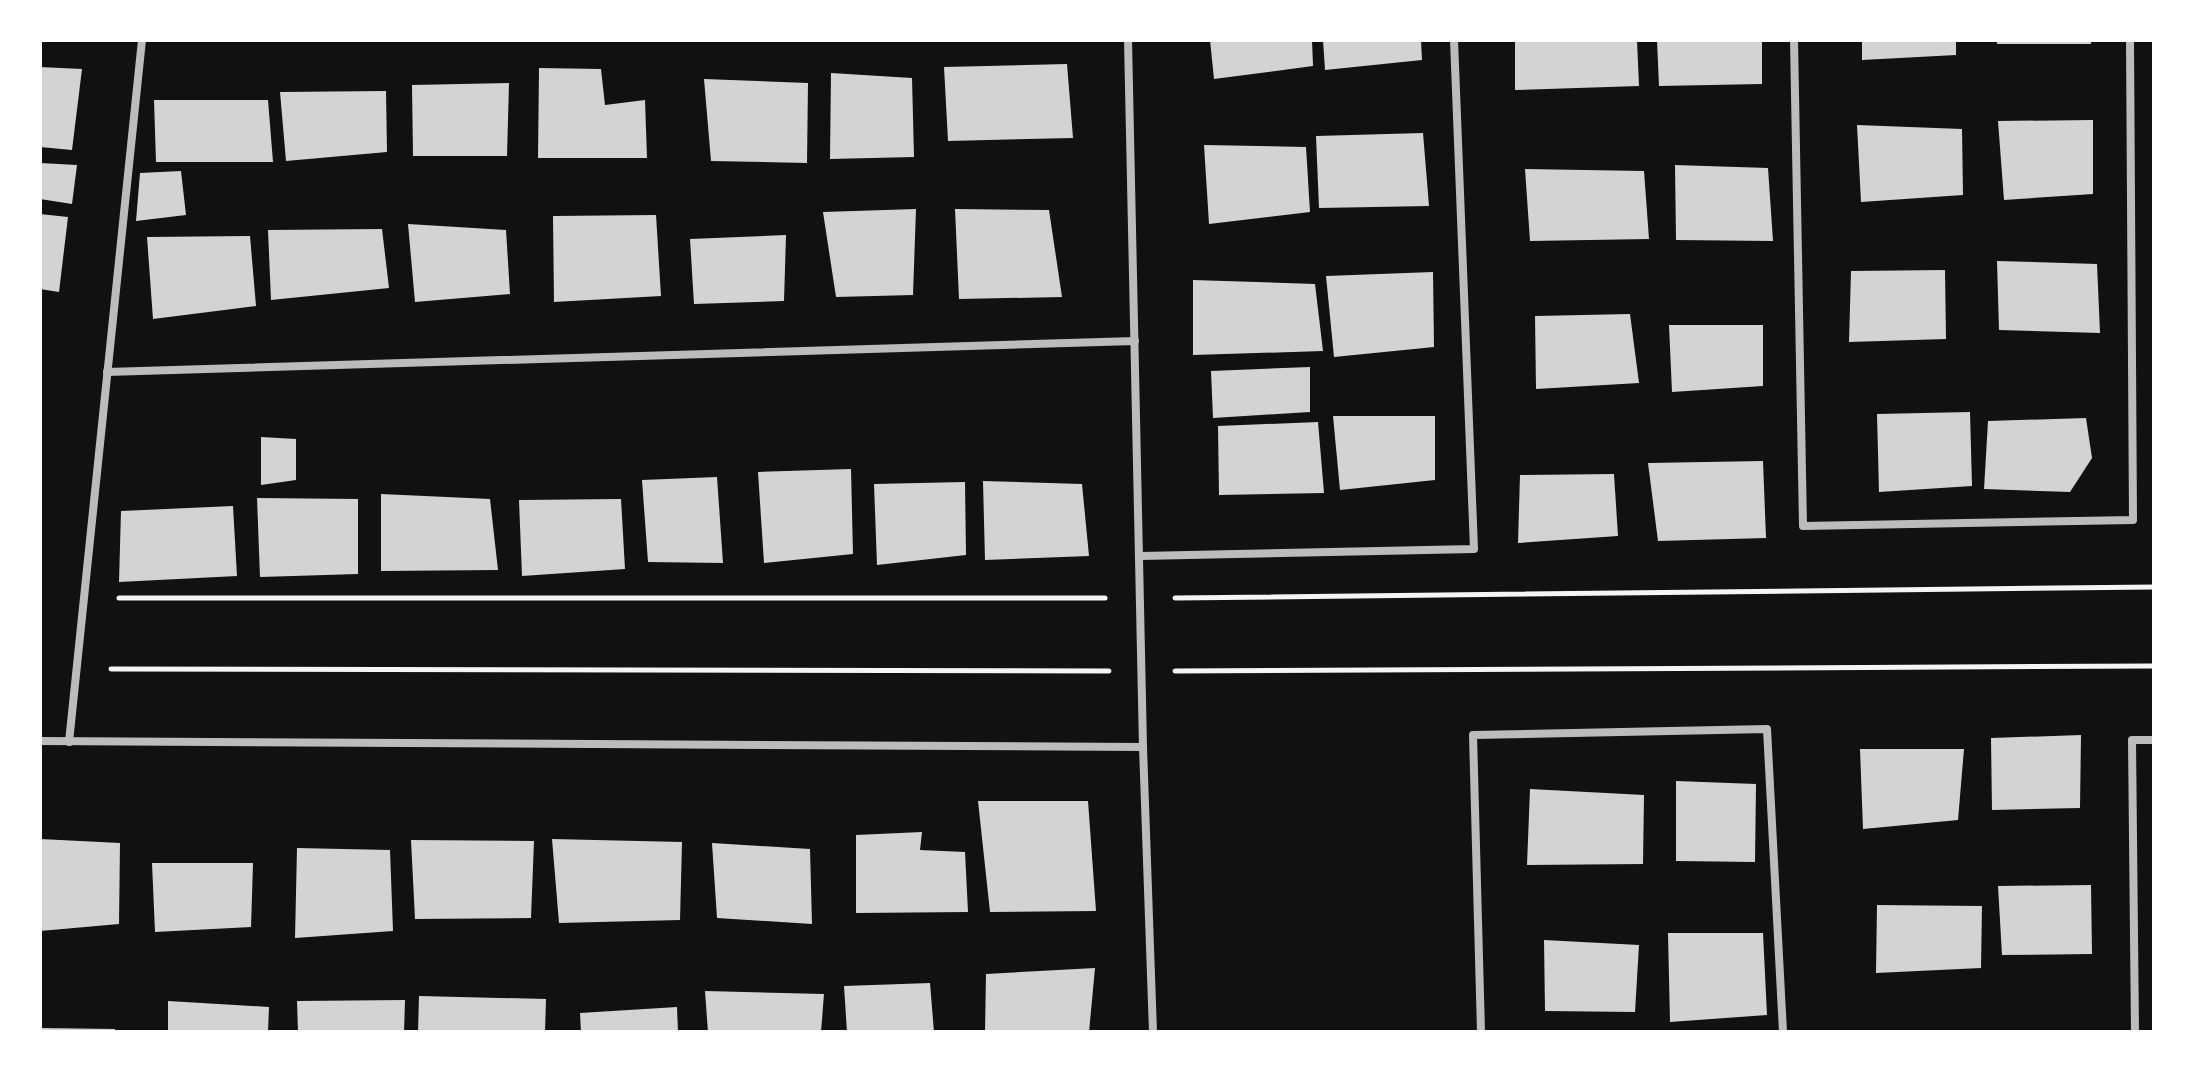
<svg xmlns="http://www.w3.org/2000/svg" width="2194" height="1072" font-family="Lora,serif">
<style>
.building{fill:#d3d3d3}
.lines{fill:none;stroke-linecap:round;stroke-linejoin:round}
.path{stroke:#f5f5f5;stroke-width:5}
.minor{stroke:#bcbcbc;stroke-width:8}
</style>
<rect width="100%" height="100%" fill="#111"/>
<g class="building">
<path d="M1210,40H1312L1313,66L1214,79Z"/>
<path d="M1323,40H1421L1422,60L1325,70Z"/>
<path d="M1515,40H1637L1639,86L1515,90Z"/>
<path d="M1657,40H1762V84L1659,86Z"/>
<path d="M1862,40H1956V55L1862,60Z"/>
<rect x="1997" y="40" width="94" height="4"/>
<path d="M1067,64L1073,138L948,141L944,67Z"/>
<path d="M40,67L82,69L72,150L40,147Z"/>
<path d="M539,68L601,69L605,105L645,100L647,158H538Z"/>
<path d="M831,73L912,78L914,157L830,159Z"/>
<path d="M704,79L808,83L807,163L711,161Z"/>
<path d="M509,83L507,156H413L412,85Z"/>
<path d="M386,91L387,152L286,161L280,92Z"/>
<path d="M154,100H268L273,162H156Z"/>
<path d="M2093,120V194L2004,200L1998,121Z"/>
<path d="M1857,125L1962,129L1963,195L1861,202Z"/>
<path d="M1423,133L1429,206L1319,208L1316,136Z"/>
<path d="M1204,145L1306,147L1310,212L1209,224Z"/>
<path d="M40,163L77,165L72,204L40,199Z"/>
<path d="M1675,165L1768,168L1773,241L1676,240Z"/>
<path d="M1525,169L1644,171L1649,239L1530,241Z"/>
<path d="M181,171L186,215L136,221L140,173Z"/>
<path d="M916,209L913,295L836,297L823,212Z"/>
<path d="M955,209L1049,210L1062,297L959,299Z"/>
<path d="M40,214L68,217L59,292L40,289Z"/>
<path d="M656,215L661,296L554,302L553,216Z"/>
<path d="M408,224L506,230L510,294L415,302Z"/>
<path d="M382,229L389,288L271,300L268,230Z"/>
<path d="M786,235L784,301L694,304L690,239Z"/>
<path d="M250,236L256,306L153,319L147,237Z"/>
<path d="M1997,261L2097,264L2100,333L1999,330Z"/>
<path d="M1945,270L1946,339L1849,342L1851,271Z"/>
<path d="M1433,272L1434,347L1334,357L1326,276Z"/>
<path d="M1193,280L1315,284L1323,351L1193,355Z"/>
<path d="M1630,314L1639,383L1536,389L1535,316Z"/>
<path d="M1669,325H1763V386L1672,392Z"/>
<path d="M1310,367V412L1213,418L1211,371Z"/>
<path d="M1970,412L1972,486L1879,492L1877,414Z"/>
<path d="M1333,416H1435V480L1340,490Z"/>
<path d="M2086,418L2092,458L2070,492L1984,489L1988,421Z"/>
<path d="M1318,422L1324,493L1219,495L1218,426Z"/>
<path d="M261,437L296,439V480L261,485Z"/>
<path d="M1763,461L1766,538L1658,541L1648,463Z"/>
<path d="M851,469L853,554L764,563L758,472Z"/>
<path d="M1614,474L1618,536L1518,543L1520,475Z"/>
<path d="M717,477L723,563L648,562L642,480Z"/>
<path d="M983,481L1082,484L1089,556L985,560Z"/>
<path d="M965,482L966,555L877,565L874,484Z"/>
<path d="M381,494L490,499L498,570L381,571Z"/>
<path d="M257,498L358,499V574L260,577Z"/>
<path d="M621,499L625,569L522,576L519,500Z"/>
<path d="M233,506L237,576L119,582L121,511Z"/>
<path d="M2081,735L2080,808L1992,810L1991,738Z"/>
<path d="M1860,749H1964L1958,820L1863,829Z"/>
<path d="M1676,781L1756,784L1755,862L1676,861Z"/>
<path d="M1530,789L1644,795L1643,864L1527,865Z"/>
<path d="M978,801H1088L1096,911L990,912Z"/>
<path d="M922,832L920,850L965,852L968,912L856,913V835Z"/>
<path d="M40,839L120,843L119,924L40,931Z"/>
<path d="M552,839L682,842L680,920L559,923Z"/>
<path d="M411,840L534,841L531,918L415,919Z"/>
<path d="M712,843L810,849L812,924L717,918Z"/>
<path d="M297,848L390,850L393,931L295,938Z"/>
<path d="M152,863H253L251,927L155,932Z"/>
<path d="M2091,885L2092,954L2002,955L1998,886Z"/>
<path d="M1877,905L1982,906L1981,968L1876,973Z"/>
<path d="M1668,933H1763L1767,1015L1670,1022Z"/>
<path d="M1544,940L1639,945L1635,1012L1545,1011Z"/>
<path d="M1095,968L1089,1032H985L986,974Z"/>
<path d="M930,983L934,1032H847L844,986Z"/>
<path d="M705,991L824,994L821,1032H708Z"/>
<path d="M419,996L546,999L545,1032H418Z"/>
<path d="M405,1000L404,1032H298L297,1001Z"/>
<path d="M168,1001L269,1007L268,1032H168Z"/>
<path d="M677,1007L678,1032H581L580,1013Z"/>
<path d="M40,1028L115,1029V1032H40Z"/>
</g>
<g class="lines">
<g class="path">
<path d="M119,598H1105"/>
<path d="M1175,598L2154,587"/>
<path d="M111,669L1109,671"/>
<path d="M1175,671L2154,666"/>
</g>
<g class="minor">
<path d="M1128,40L1143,747L1153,1032"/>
<path d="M1794,40L1803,526L2133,520L2130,40"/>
<path d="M107,372L1135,341"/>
<path d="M1141,556L1474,549L1454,40"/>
<path d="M40,741L1143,747"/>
<path d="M69,742L142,40"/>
<path d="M1481,1032L1473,735L1767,729L1783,1032"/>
<path d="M2135,1032L2132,740H2154"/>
</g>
</g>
<rect width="2194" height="1072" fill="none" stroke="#ffffff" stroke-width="84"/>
</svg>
